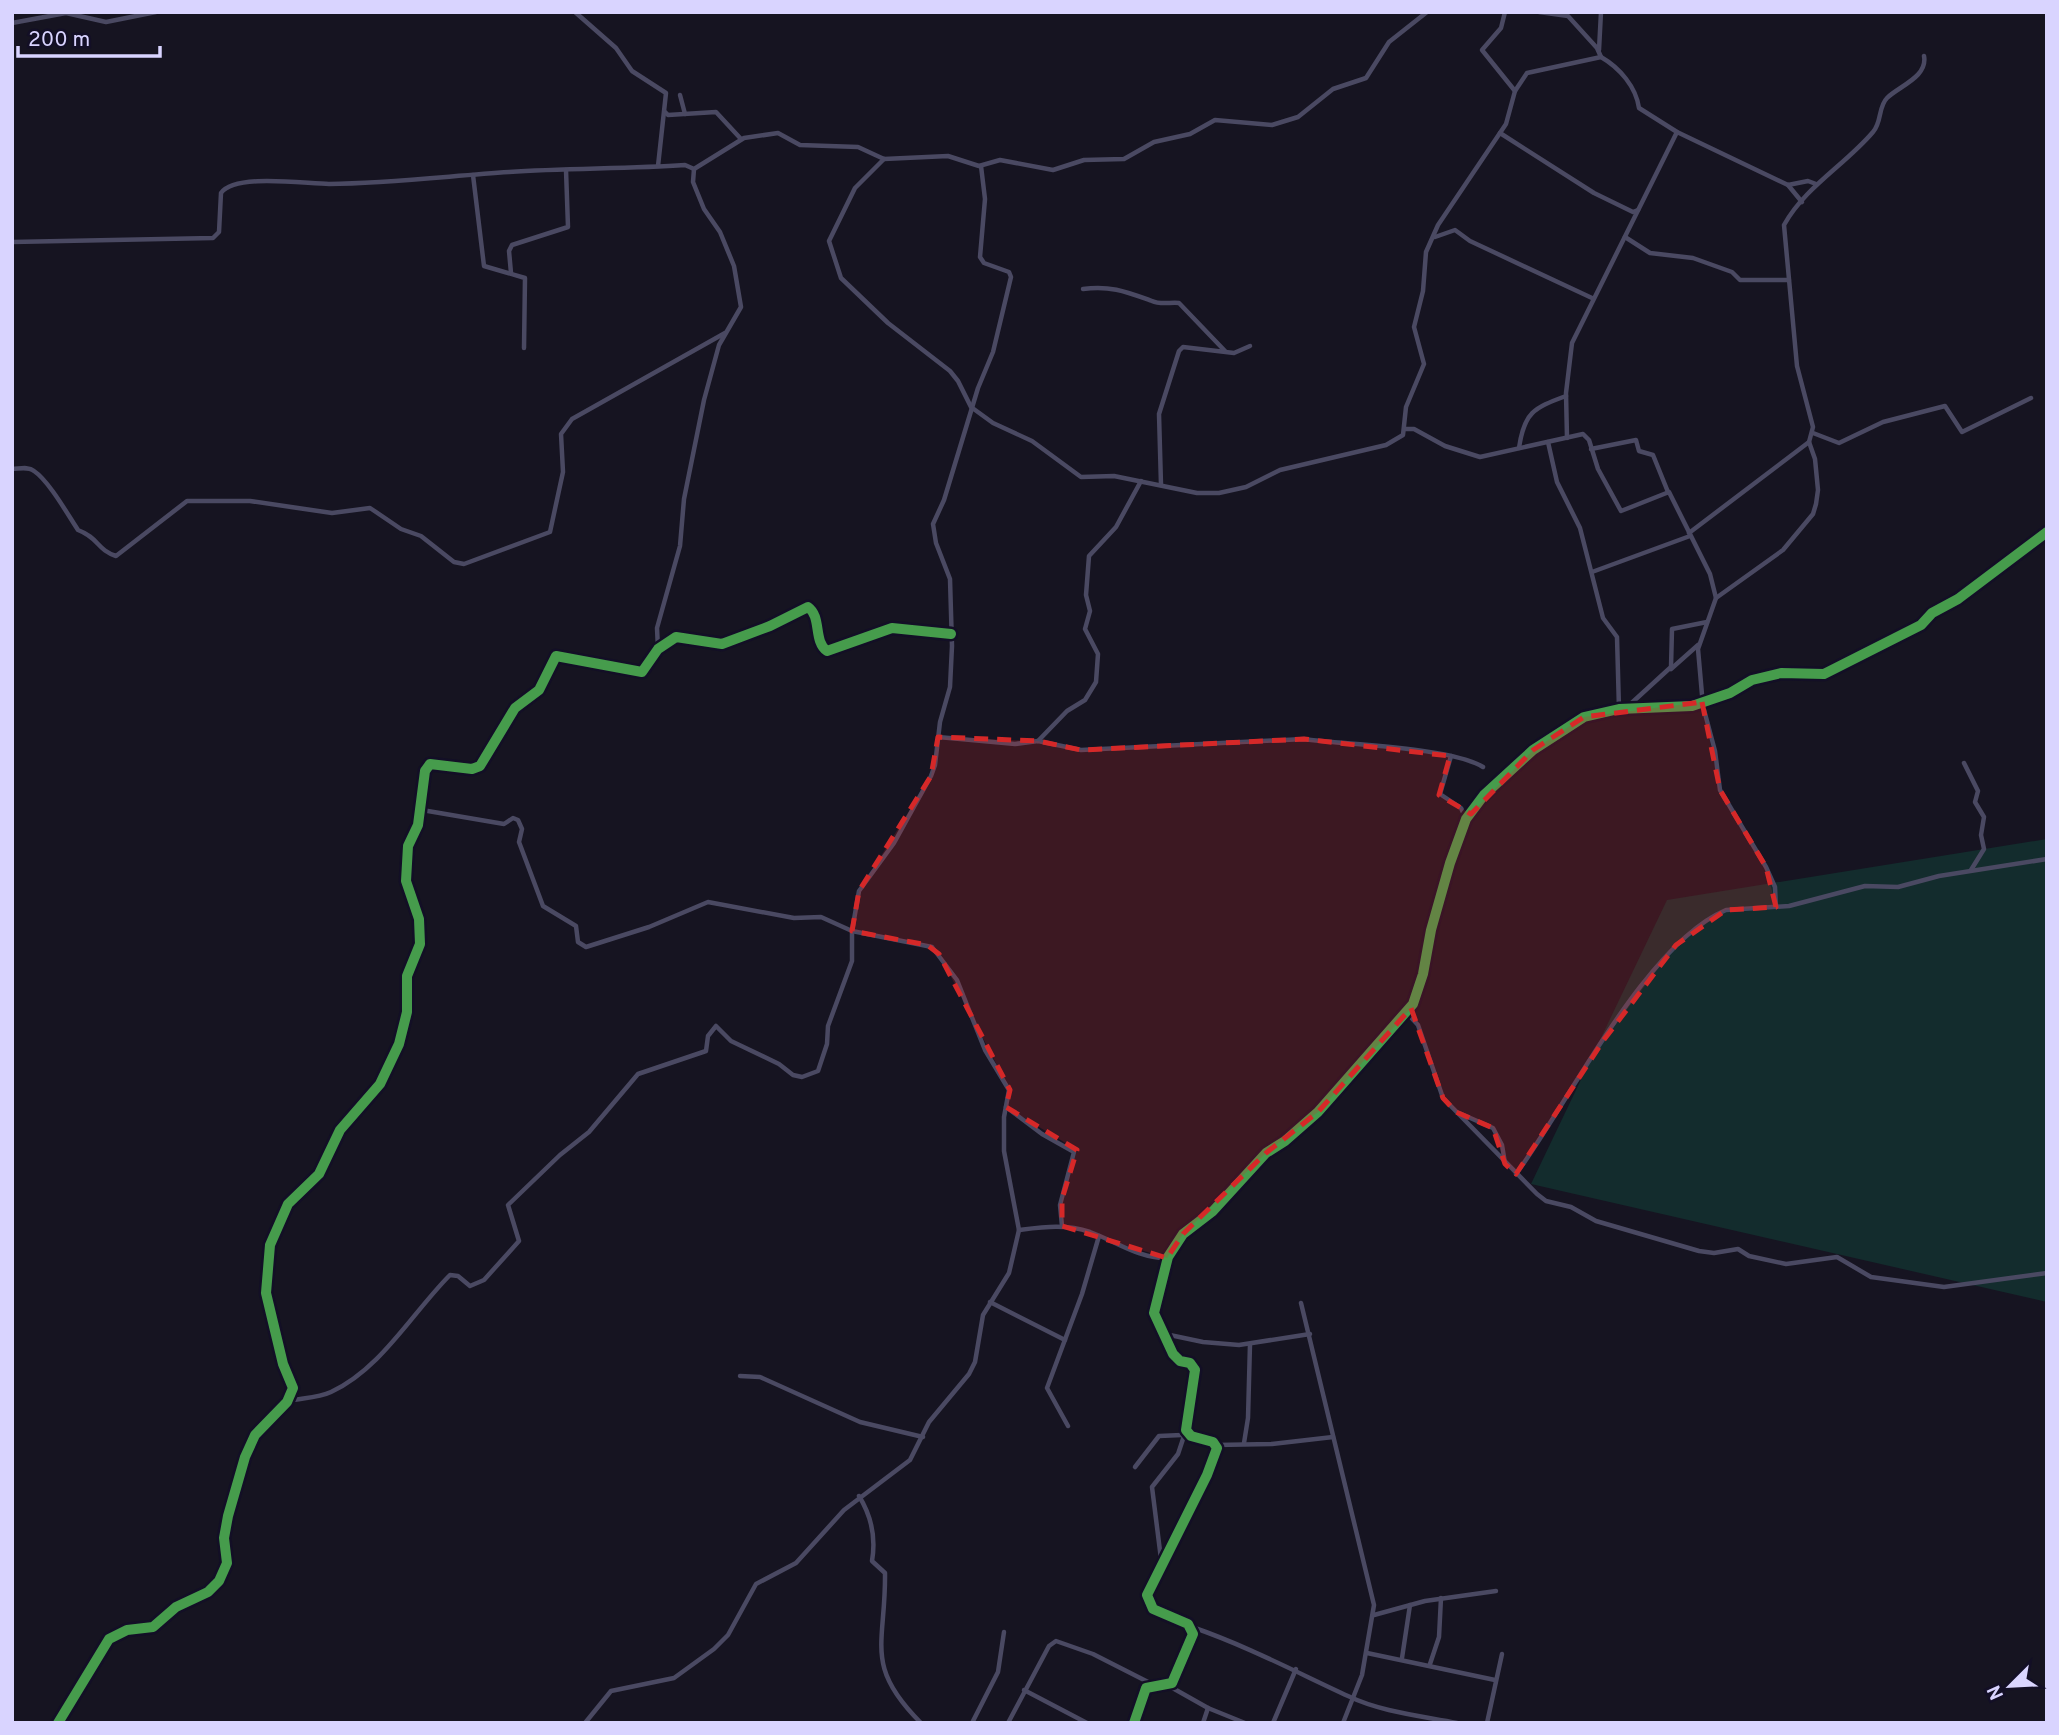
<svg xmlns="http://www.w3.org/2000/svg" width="2059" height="1735" font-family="Overpass,sans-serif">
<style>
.green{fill:#132c2d}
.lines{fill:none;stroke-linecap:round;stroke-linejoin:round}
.street{stroke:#4a4962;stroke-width:4.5}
.cycleway-casing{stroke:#130f26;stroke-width:15}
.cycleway{stroke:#469c4c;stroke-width:10}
.marked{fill:#d62828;fill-opacity:0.2;stroke:#d62828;stroke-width:5;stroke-dasharray:14 9;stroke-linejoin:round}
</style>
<rect width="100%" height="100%" fill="#161421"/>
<path class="green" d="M2047,839V1302L1531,1184L1667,900Z"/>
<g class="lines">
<g class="street">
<path d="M575,12L616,48L632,71L666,93L658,166"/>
<path d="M1505,12L1501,28L1482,50L1515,91"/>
<path d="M1539,12L1568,16L1597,48L1601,57"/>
<path d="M12,23L66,13L106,22L156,12"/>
<path d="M1599,50L1601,12"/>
<path d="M680,95L685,114"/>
<path d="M665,112L668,115L716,112L741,139"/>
<path d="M1500,133L1594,193L1633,212L1638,210"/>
<path d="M884,159L855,188L829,241L841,278L888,323L950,371L958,381L971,407L993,423L1032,441L1081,477L1114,476L1197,493H1219L1246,487L1280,470L1386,445L1403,435L1406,407L1424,364L1414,327L1423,291L1426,252L1438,225L1506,124L1515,91L1527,73L1601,57C1620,68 1636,87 1639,108L1677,132L1788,185L1808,181L1816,184"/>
<path d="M473,175L484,266L525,278L524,348"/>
<path d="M1788,185L1802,202"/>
<path d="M1435,237L1455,230L1470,241L1592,298"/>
<path d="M1625,237L1650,253L1693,258L1732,272L1740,280H1789"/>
<path d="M12,242L213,238L219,232L221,193C235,173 306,184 329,184C390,183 449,176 509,172C568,168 626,169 685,165L694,169L744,138L778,133L800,145L858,147L884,159L948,156L979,166L1000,160L1053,170L1084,160L1124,159L1154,142L1190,134L1215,120L1272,125L1298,117L1333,89L1366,78L1389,42L1427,12"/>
<path d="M511,273L509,251L512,245L568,227L566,170"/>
<path d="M1083,289C1110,285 1127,292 1152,301C1160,305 1171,302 1179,303L1225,351"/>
<path d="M1405,429H1414L1445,446L1480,457L1583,434L1589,440L1598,469L1621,511L1669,492L1710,574L1716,598"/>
<path d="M1813,433L1839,443L1883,422L1945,406L1962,432L2031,398"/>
<path d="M1567,438L1566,393L1572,343L1677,132"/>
<path d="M1548,442L1557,482L1580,528L1603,618L1617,637L1619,709"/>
<path d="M1519,448C1524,413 1533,408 1566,396"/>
<path d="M1591,449L1636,440L1639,451L1653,455L1668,492"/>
<path d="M12,469C19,469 28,466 34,471C49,481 68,515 78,530C99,538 97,550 116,556L187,501H250L332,513L370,508L401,529L421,536L454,562L464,564L550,532L563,472L561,434L572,419L725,333"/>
<path d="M1161,485L1159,414L1179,351L1183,347L1234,353L1250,346"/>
<path d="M1689,533L1809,442"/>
<path d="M1592,572L1690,536"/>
<path d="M658,649L657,628L680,546L684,499L704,400L719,345L741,307L734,266L720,232L704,209L693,182L694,169"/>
<path d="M1671,669L1698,645"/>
<path d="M1625,709L1671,667L1672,629L1707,622"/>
<path d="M938,737L1015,744L1038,741L1081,750L1304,739C1345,745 1451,747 1483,767"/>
<path d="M1038,741L1067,711L1085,700L1096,682L1098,654L1085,629L1090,611L1086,595L1089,556L1116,527L1141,481"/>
<path d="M1451,756L1440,794L1461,808L1466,819"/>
<path d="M1964,763L1978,791L1975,802L1984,817L1981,835L1984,849L1971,870"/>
<path d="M422,810L504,824L513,818L518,820L522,829L519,842L543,906L576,926L578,942L586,947L649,927L708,902L794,918L821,917L852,931L932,947L957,980L985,1050L1009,1090L1004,1117V1151L1019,1230L1009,1273L983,1315L975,1362L969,1374L929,1422L910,1460L844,1510L796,1563L756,1584L728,1635L714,1649L674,1678L611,1691L585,1723"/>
<path d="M1776,907L1775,887L1766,867L1720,790L1715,751L1703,706L1698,649L1716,598L1783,550L1813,514L1816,504L1818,490L1815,459L1809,442L1813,427L1797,366L1784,225C1805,187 1845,165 1873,132C1882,122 1878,107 1887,98C1899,86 1928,77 1924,56"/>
<path d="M1406,1012L1418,1025L1443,1098L1537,1194L1546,1201L1571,1207L1596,1221L1699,1251L1714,1253L1738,1249L1749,1256L1786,1264L1837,1257L1871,1277L1944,1287L2047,1273"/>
<path d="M1006,1107L1042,1134L1074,1152L1060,1205L1062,1226"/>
<path d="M1459,1113L1493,1128L1502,1145L1505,1163"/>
<path d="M1516,1174C1568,1104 1646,943 1726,910L1789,906L1865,886L1898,887L1939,876L2047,859"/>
<path d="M1019,1230C1044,1227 1066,1224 1090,1232C1115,1241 1140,1259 1167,1258"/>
<path d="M990,1302L1065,1340"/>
<path d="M1301,1303L1374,1605L1362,1675L1343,1723"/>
<path d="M1165,1334L1203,1342L1239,1345L1310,1334"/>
<path d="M740,1376L760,1377L860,1422L923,1437"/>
<path d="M289,1401C302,1398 318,1398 331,1392C381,1369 412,1313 450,1275L458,1276L470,1286L484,1280L519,1241L508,1205L560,1155L589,1132L638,1074L706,1051L708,1036L716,1026L731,1041L779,1064L793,1075L802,1077L818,1071L827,1044L828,1026L852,961V931L859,891L894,843L931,776L935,765L940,722L950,687L952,646L950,579L936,543L933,524L944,500L978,388L993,352L1011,277L1009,272L984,263L980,257L985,199L981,166"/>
<path d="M1068,1426L1047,1388L1082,1294L1099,1236"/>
<path d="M1244,1443L1248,1418L1250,1344"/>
<path d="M1216,1445L1272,1444L1333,1437"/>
<path d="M1135,1467L1159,1436L1182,1435"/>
<path d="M859,1496C872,1517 876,1538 872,1561L885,1573C886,1644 863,1665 921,1723"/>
<path d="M1162,1567L1152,1487L1178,1454L1186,1430"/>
<path d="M1374,1615L1425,1601L1496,1591"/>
<path d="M1192,1627C1247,1646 1296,1672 1348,1696C1381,1712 1422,1716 1457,1723"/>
<path d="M1367,1653L1495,1680"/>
<path d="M1402,1658L1410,1605"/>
<path d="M1430,1664L1439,1637L1441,1598"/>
<path d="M1169,1686L1208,1708L1245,1723"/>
<path d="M1024,1690L1087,1723"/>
<path d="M58,1723L109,1639L127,1630L153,1627L176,1607L208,1592L219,1581L227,1563L224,1538L228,1516L245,1457L255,1435L287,1402L293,1388L283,1364L266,1293L270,1245L288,1204L319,1174L340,1130L380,1084L399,1044L407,1012V976L420,944L419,919L406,881L408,846L418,825L425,771L430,764L472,769L480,766L515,708L539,690L556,656L642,672L658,649L676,637L722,644L770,626L808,607C822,617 813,641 827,651L892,628L951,634"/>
<path d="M972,1723L998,1672L1004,1632"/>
<path d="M1008,1723L1049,1646L1056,1641L1093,1654L1152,1684"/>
<path d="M1134,1723L1146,1688L1172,1683L1193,1634L1188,1624L1153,1609L1147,1595L1207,1475L1217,1448L1213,1442L1191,1436L1186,1430L1195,1370L1190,1363L1180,1361L1173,1354L1154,1313L1168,1257L1183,1234L1213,1211L1266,1153L1285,1141L1318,1112L1413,1004L1423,974L1431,930L1450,863L1466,819L1484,795L1533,750L1584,717L1619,709L1692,706L1730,693L1752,680L1781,673L1824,674L1921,625L1932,613L1958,599L2047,532"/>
<path d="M1203,1723L1208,1708"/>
<path d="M1273,1723L1296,1669"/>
<path d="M1487,1723L1502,1654"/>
</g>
<defs>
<g id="cycleway">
<path d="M58,1723L109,1639L127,1630L153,1627L176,1607L208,1592L219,1581L227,1563L224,1538L228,1516L245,1457L255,1435L287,1402L293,1388L283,1364L266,1293L270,1245L288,1204L319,1174L340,1130L380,1084L399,1044L407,1012V976L420,944L419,919L406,881L408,846L418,825L425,771L430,764L472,769L480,766L515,708L539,690L556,656L642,672L658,649L676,637L722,644L770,626L808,607C822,617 813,641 827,651L892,628L951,634"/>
<path d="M1134,1723L1146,1688L1172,1683L1193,1634L1188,1624L1153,1609L1147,1595L1207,1475L1217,1448L1213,1442L1191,1436L1186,1430L1195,1370L1190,1363L1180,1361L1173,1354L1154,1313L1168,1257L1183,1234L1213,1211L1266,1153L1285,1141L1318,1112L1413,1004L1423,974L1431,930L1450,863L1466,819L1484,795L1533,750L1584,717L1619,709L1692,706L1730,693L1752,680L1781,673L1824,674L1921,625L1932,613L1958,599L2047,532"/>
</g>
</defs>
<use href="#cycleway" class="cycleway-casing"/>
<use href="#cycleway" class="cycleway"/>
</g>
<path class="marked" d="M1702,702L1720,790L1766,867L1776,907L1726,910L1676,945L1603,1041L1516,1174L1505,1164L1493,1128L1456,1112L1443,1098L1411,1008L1318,1112L1266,1153L1183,1234L1167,1258L1062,1226V1199L1077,1150L1006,1107L1010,1090L939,954L927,945L852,931L859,891L931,776L938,737L1038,741L1081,750L1304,739L1450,756L1439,795L1471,814L1533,750L1584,717Z"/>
<rect width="2059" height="1735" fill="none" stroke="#d9d4ff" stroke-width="28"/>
<g transform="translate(2010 1686) rotate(246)" stroke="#130f26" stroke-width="5" paint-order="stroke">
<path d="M0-5L12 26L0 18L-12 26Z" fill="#d9d4ff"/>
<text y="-10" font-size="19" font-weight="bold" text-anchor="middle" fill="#d9d4ff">N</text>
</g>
<path d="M18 46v10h142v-10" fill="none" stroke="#d9d4ff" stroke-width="3.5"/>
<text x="28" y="46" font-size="21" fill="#d9d4ff" stroke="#130f26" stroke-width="5" paint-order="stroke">200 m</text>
</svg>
